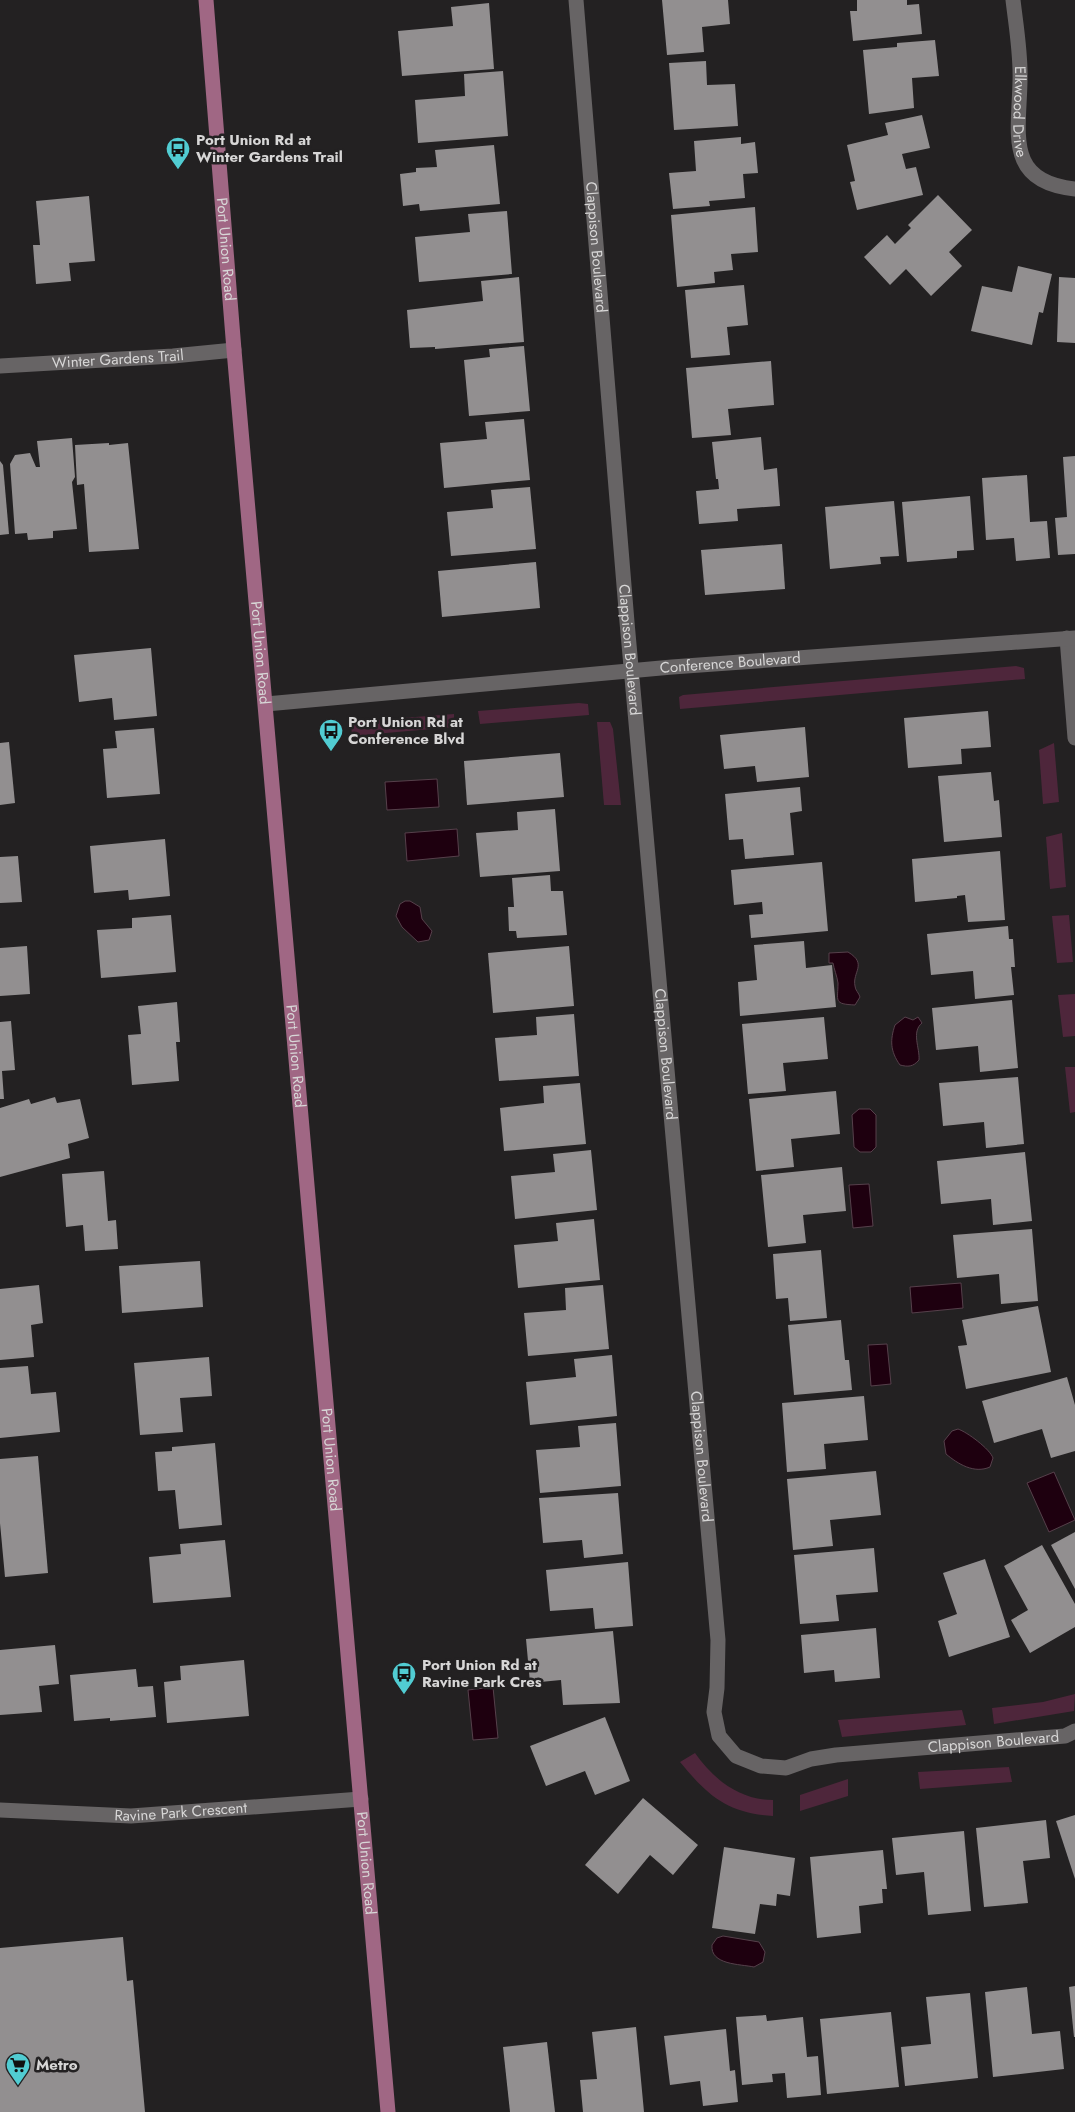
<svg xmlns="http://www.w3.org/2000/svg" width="1075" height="2112" font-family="Jost,sans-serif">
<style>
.green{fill:#4e263b}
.water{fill:#1e000f;stroke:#56404b}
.building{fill:#928f90}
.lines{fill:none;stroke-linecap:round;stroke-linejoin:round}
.minor{stroke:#676465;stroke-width:15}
.major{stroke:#a06784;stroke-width:15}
.labels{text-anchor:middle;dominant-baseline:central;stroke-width:5;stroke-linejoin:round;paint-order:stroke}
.street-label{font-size:15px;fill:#d7d6d6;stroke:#232122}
.poi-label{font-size:15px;font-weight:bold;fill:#d7d6d6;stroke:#232122;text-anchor:start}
</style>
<rect width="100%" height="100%" fill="#232122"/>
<g class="green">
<path d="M1016,666L1024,668L1025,679L680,709L679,697L683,695Z"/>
<path d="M579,703L588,704L589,715L480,724L478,711Z"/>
<path d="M454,714V727L352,736L351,722Z"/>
<path d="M597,722H610L613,729L621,805H604Z"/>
<path d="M1054,743L1059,802L1043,804L1039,750Z"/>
<path d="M1062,833L1066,887L1050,889L1046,837Z"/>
<path d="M1069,915L1073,962L1057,963L1052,916Z"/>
<path d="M1075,994V1036L1063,1037L1058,995Z"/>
<path d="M1065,1067H1075V1112L1070,1113Z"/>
<path d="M1075,1694L1074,1711L994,1724L992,1708L1043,1702Z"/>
<path d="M962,1710L966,1725L842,1737L838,1720Z"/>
<path d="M695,1753C714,1780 740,1800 773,1800V1816C727,1813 708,1796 680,1762Z"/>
<path d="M1009,1767L1012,1782L920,1789L918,1772Z"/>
<path d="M848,1779V1796L800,1811V1795Z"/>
</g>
<g class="water">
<path d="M437,779L439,807L387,810L385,782Z"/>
<path d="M457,829L459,856L407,861L405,833Z"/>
<path d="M405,901H410L420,907L422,919L432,931L429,940L418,942L402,927L396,916L400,904Z"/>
<path d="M848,952C868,964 852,972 855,986C855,990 859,993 860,997L855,1005C833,1004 838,1001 838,983C837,976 834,969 833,963H829V953Z"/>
<path d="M905,1017L913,1020L918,1017L922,1023C911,1032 920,1048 919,1060C913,1067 908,1067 900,1065C890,1051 890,1040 895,1025Z"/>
<path d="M859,1109H870L876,1115V1147L871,1152H860L854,1147L852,1115Z"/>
<path d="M869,1184L873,1226L853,1228L849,1185Z"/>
<path d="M961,1283L963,1308L912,1313L910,1287Z"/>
<path d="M887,1344L891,1384L871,1386L868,1345Z"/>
<path d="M958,1429C967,1432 990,1449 993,1458L990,1467C974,1474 958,1464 946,1454L944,1441L952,1431Z"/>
<path d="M1054,1472L1075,1520L1049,1532L1027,1483Z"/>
<path d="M493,1687L498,1738L473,1740L468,1690Z"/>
<path d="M723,1936L759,1942L765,1952L763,1962L754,1967C740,1964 710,1965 712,1945L717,1938Z"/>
</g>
<g class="building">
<path d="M662,0H728L730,24L702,27L704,52L667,55Z"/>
<path d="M857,0H907V5L919,4L922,34L853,41L850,11H857Z"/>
<path d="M489,3L494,69L402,76L398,31L453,26L451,7Z"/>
<path d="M935,40L939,76L912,78L914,108L869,114L863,50L897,47V43Z"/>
<path d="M706,61L707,85L735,84L738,126L674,130L669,63Z"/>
<path d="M503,71L508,136L418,143L415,100L465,96L464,74Z"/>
<path d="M922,115L930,148L902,154L906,169L916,167L923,195L857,210L850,182L855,181L847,145L888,135L885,123Z"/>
<path d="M741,137V144L755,142L758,173L743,174L745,198L709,201L710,206L673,209L669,173L696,171L694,141Z"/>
<path d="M494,145L500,204L420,211L419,204L403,206L400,174L416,172V168L437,167L435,150Z"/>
<path d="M938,195L972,230L949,252L962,266L931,296L906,269L890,285L864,257L887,235L895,244L911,228L908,225Z"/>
<path d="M89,196L95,261L69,263L71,281L36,284L33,245H40L36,201Z"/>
<path d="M755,207L758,252L731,254L733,270L714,272L715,283L677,287L671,215Z"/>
<path d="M507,211L512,274L419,282L415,237L470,232L468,214Z"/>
<path d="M1018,266L1052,274L1043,313L1039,312L1032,345L971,331L982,286L1012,292Z"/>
<path d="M519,277L524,342L435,349V347L410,348L407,310L483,301L481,281Z"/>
<path d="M1059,277L1075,278V343L1057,342Z"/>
<path d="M744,285L748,325L727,327L730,355L691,358L685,290Z"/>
<path d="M524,346L530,411L469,416L464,360L490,357L489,349Z"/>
<path d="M771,361L774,405L728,409L731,435L692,438L686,368Z"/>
<path d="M524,419L530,480L444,488L440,443L487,439L485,422Z"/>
<path d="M761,437L764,470L777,468L780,506L737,509L738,521L699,524L696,491L719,489L718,479H716L712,442Z"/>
<path d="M72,438L75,477L72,482L77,529L53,531V538L28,540L27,533L15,534L10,464L15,455L30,453L36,467H40L37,441Z"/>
<path d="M109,443V445L128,443L139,549L89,552L84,484L77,485L75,445Z"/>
<path d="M1075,456V554L1058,555L1055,518L1067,517L1063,457Z"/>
<path d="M0,461L3,465L9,534L0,535Z"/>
<path d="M1027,475L1030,522L1047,521L1050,558L1016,561L1014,538L986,540L982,478Z"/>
<path d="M530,487L536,549L451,556L447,512L493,508L491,490Z"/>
<path d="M970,496L974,550L957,551V558L907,562L902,502Z"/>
<path d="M894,501L899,556L880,557L881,564L830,569L825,507Z"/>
<path d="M782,544L785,589L705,595L701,550Z"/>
<path d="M536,562L540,608L442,617L438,571Z"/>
<path d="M151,648L157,716L114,720L112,698L79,702L74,655Z"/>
<path d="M988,711L991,747L961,749L962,764L908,768L904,718Z"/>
<path d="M805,727L809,777L757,782L755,766L724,769L720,735Z"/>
<path d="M154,728L160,794L107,798L103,749L117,748L115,731Z"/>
<path d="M9,742L15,803L0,805V743Z"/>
<path d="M560,753L564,797L467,805L464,761Z"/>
<path d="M991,772L994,801L999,800L1002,837L944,842L938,776Z"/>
<path d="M800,787L802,811L790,813L794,855L745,859L743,839L729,840L725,794Z"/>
<path d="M555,809L560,871L480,877L476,833L518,830L517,812Z"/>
<path d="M165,839L170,896L129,900L128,890L94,893L90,846Z"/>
<path d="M1000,851L1005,920L968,922L965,895L957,896V898L915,902L912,859Z"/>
<path d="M18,856L22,902L0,903V857Z"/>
<path d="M822,862L828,931L751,938L749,915L763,914L762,902L734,905L731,870Z"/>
<path d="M550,875L551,891H563L567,935L517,938L516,931H509L508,907H514L512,878Z"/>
<path d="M171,915L176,972L101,978L97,930L132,928V918Z"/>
<path d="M1008,926L1009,939H1013L1015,967H1011L1014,995L975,999L973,971L931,975L927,934Z"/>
<path d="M804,941L806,968L832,965L836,1007L740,1016L738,982L757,980L754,945Z"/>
<path d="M27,946L30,994L0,996V948Z"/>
<path d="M569,946L574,1006L493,1013L488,953Z"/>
<path d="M1012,1000L1018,1068L980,1072L978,1046L936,1050L932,1008Z"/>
<path d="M177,1002L180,1042H176L179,1081L132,1085L128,1035L141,1034L138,1006Z"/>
<path d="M574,1014L579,1076L499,1081L495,1038L537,1035L536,1017Z"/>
<path d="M824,1017L828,1059L783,1063L786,1091L748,1094L742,1024Z"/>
<path d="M11,1021L15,1070L2,1071L4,1099H0V1022Z"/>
<path d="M1018,1077L1024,1144L986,1148L984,1122L943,1126L939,1083Z"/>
<path d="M580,1083L586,1144L504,1151L500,1108L544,1103L543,1086Z"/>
<path d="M836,1091L840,1134L791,1139L794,1167L756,1171L749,1099Z"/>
<path d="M55,1097L57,1103L80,1099L89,1138L68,1144L70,1158L0,1177V1108L29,1099L31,1104Z"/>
<path d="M591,1150L597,1210L515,1219L511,1176L555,1172L553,1154Z"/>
<path d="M1025,1152L1032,1221L993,1225L991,1199L941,1204L937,1161Z"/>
<path d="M842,1167L846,1211L803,1215L806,1243L768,1247L761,1175Z"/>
<path d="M104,1171L108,1221L116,1220L118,1249L85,1251L83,1225L66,1227L62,1174Z"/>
<path d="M594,1219L600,1280L518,1288L514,1245L558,1241L556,1223Z"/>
<path d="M1032,1229L1038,1301L1001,1304L999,1274L957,1278L953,1235Z"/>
<path d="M821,1250L827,1318L790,1321L788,1298L776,1299L773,1254Z"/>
<path d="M200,1261L203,1307L122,1313L119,1266Z"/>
<path d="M39,1285L43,1323L31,1325L34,1357L0,1360V1289Z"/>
<path d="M603,1285L609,1349L528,1356L524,1313L566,1310L565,1288Z"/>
<path d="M1038,1306L1051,1372L966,1389L958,1346L967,1345L962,1320Z"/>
<path d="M841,1320L845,1360H849L852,1390L794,1395L788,1325Z"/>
<path d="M612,1355L617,1416L530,1425L526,1382L576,1377L574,1359Z"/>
<path d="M209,1357L212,1396L180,1398L183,1432L140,1435L134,1363Z"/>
<path d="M28,1366L31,1394L56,1392L60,1432L0,1438V1368Z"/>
<path d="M1067,1377L1075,1405V1451L1051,1458L1042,1429L994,1443L982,1401Z"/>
<path d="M864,1396L868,1440L824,1444L826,1469L787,1472L782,1403Z"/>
<path d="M616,1423L621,1486L540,1493L536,1450L580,1447L578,1426Z"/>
<path d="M215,1443L222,1525L179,1529L175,1490L158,1491L155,1452L172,1451V1447Z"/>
<path d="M38,1456L48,1573L5,1577L0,1523V1459Z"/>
<path d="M876,1471L881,1515L830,1520L833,1546L793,1550L787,1479Z"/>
<path d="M618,1493L623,1554L584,1558L582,1540L543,1543L539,1498Z"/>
<path d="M1075,1532V1589L1051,1545Z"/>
<path d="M225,1540L231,1597L153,1603L149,1557L181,1554L180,1544Z"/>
<path d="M1042,1545L1075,1604V1627L1030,1653L1011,1620L1028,1610L1004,1566Z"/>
<path d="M874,1548L878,1592L836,1595L839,1621L800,1624L794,1555Z"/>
<path d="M985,1559L1010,1637L949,1657L938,1621L957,1614L943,1573Z"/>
<path d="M628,1562L633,1626L595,1629L593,1608L550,1611L546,1570Z"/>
<path d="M876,1628L880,1678L835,1682L834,1670L804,1673L801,1635Z"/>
<path d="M613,1631L620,1703L563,1705L561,1680L530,1683L526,1639Z"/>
<path d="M55,1645L59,1684L39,1686L42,1712L0,1715V1650Z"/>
<path d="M244,1660L249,1716L167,1723L164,1682L181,1680L180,1666Z"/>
<path d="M136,1669L138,1687L153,1686L156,1717L110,1721V1718L74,1721L70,1675Z"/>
<path d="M605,1717L630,1781L595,1795L585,1771L546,1786L530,1746Z"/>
<path d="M643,1798L698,1845L673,1875L650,1855L618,1894L585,1865Z"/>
<path d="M1075,1815V1879L1056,1821Z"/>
<path d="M1046,1820L1050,1858L1023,1861L1028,1903L984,1907L976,1828Z"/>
<path d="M964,1831L971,1911L928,1915L924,1872L896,1875L892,1838Z"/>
<path d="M724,1847L795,1858L790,1896L777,1894L776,1906L760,1904L755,1934L712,1928Z"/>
<path d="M883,1850L887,1889H882L883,1903L859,1906L861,1933L817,1938L810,1857Z"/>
<path d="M123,1937L127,1981L133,1980L145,2112H0V1948Z"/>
<path d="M1075,1986V2037H1074L1069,1987Z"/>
<path d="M1027,1987L1032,2034L1060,2031L1064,2069L993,2077L985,1992Z"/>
<path d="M970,1993L978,2078L905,2086L901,2047L931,2044L926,1997Z"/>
<path d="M891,2012L899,2087L827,2094L820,2019Z"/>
<path d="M766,2015L767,2021L803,2017L807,2057L818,2056L821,2095L787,2098L785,2073L772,2074L773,2082L742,2085L736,2017Z"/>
<path d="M636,2027L644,2112H583L580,2080L597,2079L592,2032Z"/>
<path d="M726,2029L730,2071L735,2070L738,2102L703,2106L700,2081L670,2085L664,2036Z"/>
<path d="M547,2042L555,2112H510L503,2047Z"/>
</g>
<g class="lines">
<g class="minor">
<path id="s1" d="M576,0L627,622L718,1640L717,1688L714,1712L719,1736L736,1756L761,1766L786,1768L811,1759L836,1755L1065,1736L1075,1731"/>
<path id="s2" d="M1013,0C1016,26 1021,54 1020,81C1019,134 1005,182 1075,189"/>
<path id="s3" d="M0,366L173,356L234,350"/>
<path d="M1067,638L1075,738"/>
<path id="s4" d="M266,704L672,667L1075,638"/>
<path id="s5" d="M0,1810L131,1816L361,1799"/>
</g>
<path class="major" id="s6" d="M206,0L234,350L388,2112"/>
</g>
<defs>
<symbol id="bus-pin" viewBox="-11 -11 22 30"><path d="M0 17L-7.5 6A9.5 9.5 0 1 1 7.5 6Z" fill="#51ccd2" stroke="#232122"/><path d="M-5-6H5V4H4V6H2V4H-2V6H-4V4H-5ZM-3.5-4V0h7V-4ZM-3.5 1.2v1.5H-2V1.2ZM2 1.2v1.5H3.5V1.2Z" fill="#111"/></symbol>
<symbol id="supermarket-pin" viewBox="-11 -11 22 30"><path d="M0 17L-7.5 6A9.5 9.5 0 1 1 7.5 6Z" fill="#51ccd2" stroke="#232122"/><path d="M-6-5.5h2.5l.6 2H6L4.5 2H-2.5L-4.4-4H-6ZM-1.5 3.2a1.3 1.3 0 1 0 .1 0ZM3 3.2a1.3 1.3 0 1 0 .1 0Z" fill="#111"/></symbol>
</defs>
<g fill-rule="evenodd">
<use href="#bus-pin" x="164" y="135" width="28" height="38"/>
<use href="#bus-pin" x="317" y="717" width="28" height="38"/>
<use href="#bus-pin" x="390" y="1660" width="28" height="38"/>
<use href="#supermarket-pin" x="4" y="2051" width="28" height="38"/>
</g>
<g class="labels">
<g class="street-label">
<text stroke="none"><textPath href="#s2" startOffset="112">Elkwood Drive</textPath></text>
<text stroke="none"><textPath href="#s1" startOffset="248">Clappison Boulevard</textPath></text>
<text stroke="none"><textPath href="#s6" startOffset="250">Port Union Road</textPath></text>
<text stroke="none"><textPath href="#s3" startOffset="118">Winter Gardens Trail</textPath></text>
<text stroke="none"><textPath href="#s1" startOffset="652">Clappison Boulevard</textPath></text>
<text stroke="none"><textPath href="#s6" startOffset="655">Port Union Road</textPath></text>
<text stroke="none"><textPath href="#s4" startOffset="466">Conference Boulevard</textPath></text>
<text stroke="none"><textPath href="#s1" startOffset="1058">Clappison Boulevard</textPath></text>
<text stroke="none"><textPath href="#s6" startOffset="1060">Port Union Road</textPath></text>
<text stroke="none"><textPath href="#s1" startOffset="1462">Clappison Boulevard</textPath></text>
<text stroke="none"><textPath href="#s6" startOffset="1465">Port Union Road</textPath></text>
<text stroke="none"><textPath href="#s1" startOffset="2031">Clappison Boulevard</textPath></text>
<text stroke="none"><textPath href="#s5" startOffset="181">Ravine Park Crescent</textPath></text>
<text stroke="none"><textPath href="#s6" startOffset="1870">Port Union Road</textPath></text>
</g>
<g class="poi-label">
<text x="196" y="140">Port Union Rd at<tspan x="196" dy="17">Winter Gardens Trail</tspan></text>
<text x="348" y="722">Port Union Rd at<tspan x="348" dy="17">Conference Blvd</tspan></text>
<text x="422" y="1665">Port Union Rd at<tspan x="422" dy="17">Ravine Park Cres</tspan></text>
<text x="36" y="2065">Metro</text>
</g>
</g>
</svg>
